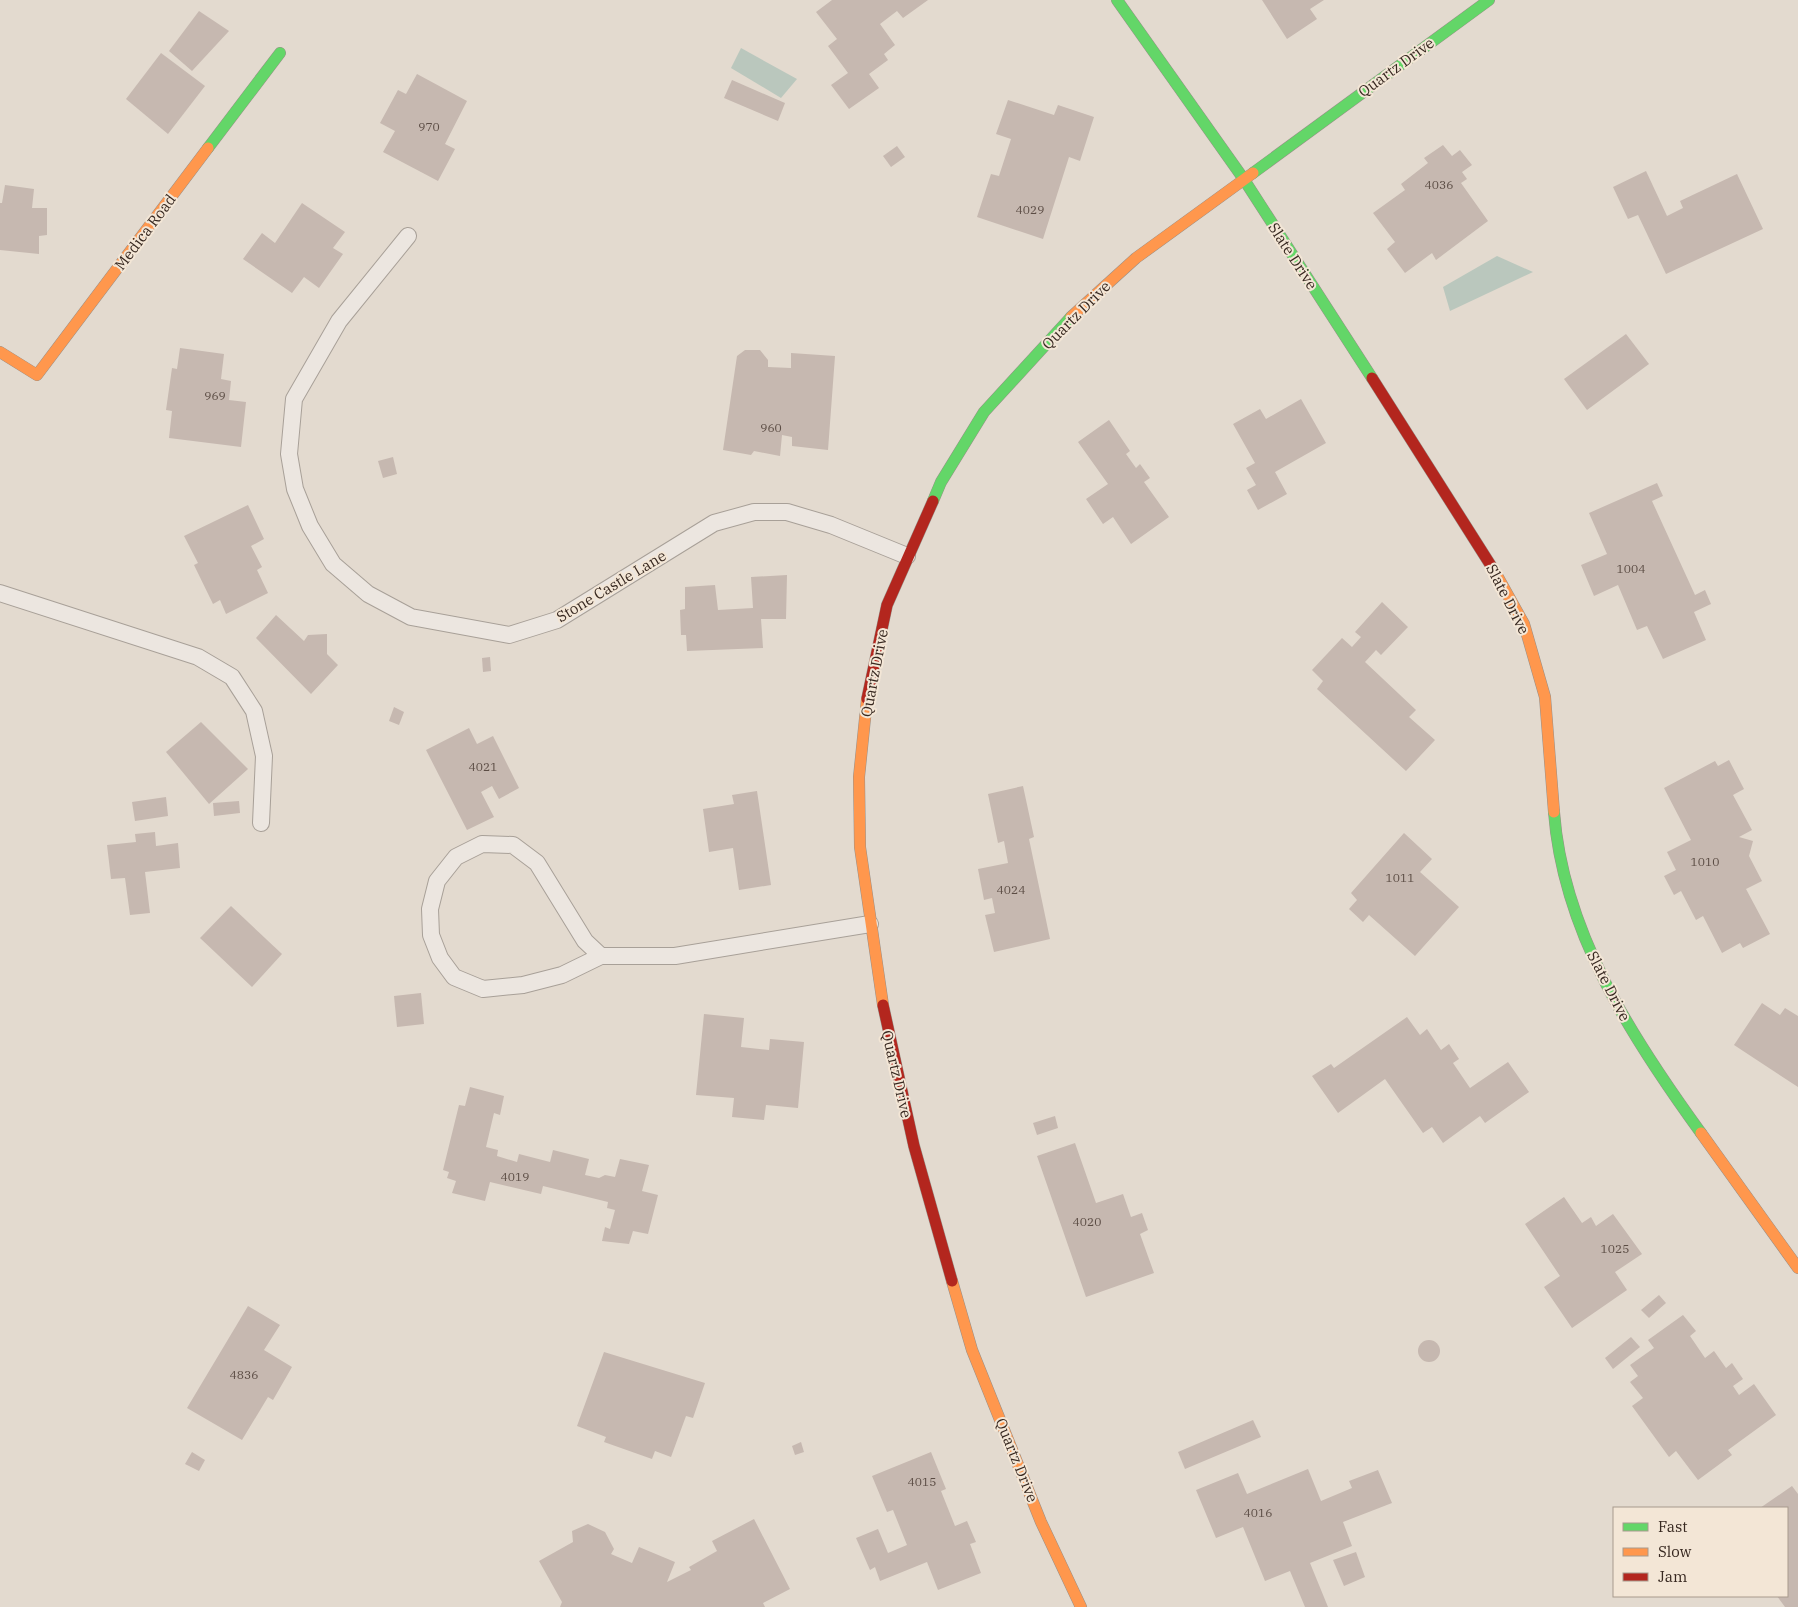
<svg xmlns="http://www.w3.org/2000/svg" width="1798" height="1607" font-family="'IBM Plex Serif',serif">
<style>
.water{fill:#bac7bd}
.building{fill:#c6b8b0}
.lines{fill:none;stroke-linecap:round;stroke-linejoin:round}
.lane-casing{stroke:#a8a098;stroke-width:18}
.fast-casing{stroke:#988f88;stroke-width:12}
.slow-casing{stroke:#988f88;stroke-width:12}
.jam-casing{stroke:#988f88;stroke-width:12}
.lane{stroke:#ece6e0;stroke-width:16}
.fast{stroke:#63d668;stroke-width:11}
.slow{stroke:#ff974d;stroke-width:11}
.jam{stroke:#b3261e;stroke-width:11}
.labels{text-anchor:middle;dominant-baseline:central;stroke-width:4;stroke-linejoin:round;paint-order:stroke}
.number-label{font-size:12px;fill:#5b4c44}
.street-label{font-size:15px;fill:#372820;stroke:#f3e6d6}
</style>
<rect width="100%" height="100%" fill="#e3dacf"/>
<g class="water">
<path d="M741,48L797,79L781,98L731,68Z"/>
<path d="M1497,256L1533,272L1450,311L1443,287Z"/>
</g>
<g class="building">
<path d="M832,0H928L903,18L897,11L880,24L895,45L884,54L888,60L869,74L879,88L849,109L831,85L848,73L828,46L837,39L816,12Z"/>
<path d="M1262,0H1324L1310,9L1317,19L1287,39Z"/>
<path d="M199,11L229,31L192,71L169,51Z"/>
<path d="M161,53L205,86L168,134L126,99Z"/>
<path d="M417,74L467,101L445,144L455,149L438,181L383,152L395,131L380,123L398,90L406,94Z"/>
<path d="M732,80L785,103L778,121L724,98Z"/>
<path d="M1008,100L1054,115L1058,105L1094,117L1080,161L1069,157L1043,239L977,217L991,174L999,176L1011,139L996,134Z"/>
<path d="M1443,145L1452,156L1460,150L1472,165L1462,172L1467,179L1461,183L1488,221L1436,260L1432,253L1405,273L1387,249L1395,242L1373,213L1405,190L1401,184L1428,163L1424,158Z"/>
<path d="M897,146L905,157L891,167L883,156Z"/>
<path d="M1646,171L1667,216L1683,208L1680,201L1737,174L1763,229L1666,274L1638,215L1628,219L1613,187Z"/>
<path d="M5,185L34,189L32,208H47V235L39,236V254L0,250V203H2Z"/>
<path d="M302,203L345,232L333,248L343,254L319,288L304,277L292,293L243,259L262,233L275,243Z"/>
<path d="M1626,334L1649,364L1587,410L1564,379Z"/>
<path d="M180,348L224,354L221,379L231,381L229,400L246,402L241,447L169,438L172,411L166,410L172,368L177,369Z"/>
<path d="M745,350H760L768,360V367L791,368V353L835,356L828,450L792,446V437L782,435L780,456L754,451L751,455L723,450L737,356Z"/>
<path d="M1301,399L1326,443L1275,472L1287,494L1258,510L1247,490L1256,485L1246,468L1255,463L1233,424L1260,409L1266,419Z"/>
<path d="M1109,420L1130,451L1126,454L1136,468L1140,464L1150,478L1144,482L1169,517L1131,544L1113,517L1103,524L1086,499L1108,484L1078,442Z"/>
<path d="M393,457L397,474L383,478L378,461Z"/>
<path d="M1657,483L1663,496L1652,501L1695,595L1705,590L1711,604L1694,612L1706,640L1663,659L1647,626L1637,630L1618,585L1594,596L1581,565L1607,554L1589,513Z"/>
<path d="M248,505L264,539L251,546L262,567L257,570L268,593L226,614L220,600L213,604L194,565L198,563L184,536Z"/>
<path d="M787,575L786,619H761L763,648L687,651L686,635H681L680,610L685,609V587L715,585L718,610L753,608L751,577Z"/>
<path d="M1382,602L1408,627L1381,655L1376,650L1365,662L1416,710L1409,717L1435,740L1406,771L1317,689L1323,681L1312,670L1342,638L1352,647L1361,637L1355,632Z"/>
<path d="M276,615L304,641L308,635L327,634V654L338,665L311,694L256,638Z"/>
<path d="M490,657L491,671L483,672L482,658Z"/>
<path d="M394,707L404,712L399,725L389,721Z"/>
<path d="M201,722L248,769L209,804L166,752Z"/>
<path d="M469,728L477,744L493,736L519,788L499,799L492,786L481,792L494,817L467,830L426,750Z"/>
<path d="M1729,760L1744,789L1733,795L1752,830L1739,837L1753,841L1749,856L1762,881L1746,889L1770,934L1743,948L1740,943L1722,953L1703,916L1696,920L1681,891L1674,895L1664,876L1676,870L1667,852L1691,840L1664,788L1715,761L1718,766Z"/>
<path d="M1023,786L1034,837L1029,839L1050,939L994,952L985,915L995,913L992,898L984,900L978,869L1008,863L1004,841L998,843L988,794Z"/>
<path d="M757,791L771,885L739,890L733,848L709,852L703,809L734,804L732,795Z"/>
<path d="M166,797L168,816L135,821L132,802Z"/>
<path d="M239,801L240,813L214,816L213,803Z"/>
<path d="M155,832L156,846L178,843L180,868L145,872L150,913L130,915L125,878L111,879L107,845L136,842L135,834Z"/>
<path d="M1404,833L1432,859L1420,872L1459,907L1415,956L1369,915L1363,922L1349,909L1357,900L1351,893Z"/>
<path d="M231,906L282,954L252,987L200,938Z"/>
<path d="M421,993L424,1024L397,1027L394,996Z"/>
<path d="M1762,1003L1780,1015L1785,1008L1798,1016V1087L1734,1045Z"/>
<path d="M704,1014L744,1018L741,1047L769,1050L770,1039L804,1042L798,1108L766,1105L764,1120L732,1117L734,1098L696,1095Z"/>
<path d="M1407,1017L1420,1035L1427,1029L1441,1050L1449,1044L1459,1059L1453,1063L1470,1088L1508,1062L1529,1092L1485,1123L1480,1116L1443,1143L1432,1127L1423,1133L1385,1079L1338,1113L1312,1076L1331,1064L1334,1068Z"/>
<path d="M470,1087L504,1096L500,1115L494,1113L486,1147L498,1150L497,1156L517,1162L519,1154L550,1162L553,1150L589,1159L585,1175L599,1178L605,1175L615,1177L620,1159L649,1165L642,1191L658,1195L648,1234L633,1231L629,1244L602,1241L605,1227L610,1229L615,1210L607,1208L608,1202L543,1186L541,1194L490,1182L485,1201L452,1193L456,1181L447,1178L449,1172L443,1170L459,1105L465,1106Z"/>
<path d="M1055,1116L1058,1128L1037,1135L1033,1123Z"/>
<path d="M1075,1143L1096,1203L1123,1194L1131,1217L1142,1213L1148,1230L1140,1234L1154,1273L1086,1297L1037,1156Z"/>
<path d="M1564,1197L1582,1223L1591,1217L1596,1226L1613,1214L1642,1254L1615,1272L1627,1290L1572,1328L1544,1287L1560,1276L1525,1224Z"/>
<path d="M1659,1295L1666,1303L1649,1318L1641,1310Z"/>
<path d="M248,1306L280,1325L264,1350L292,1367L273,1400L268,1397L242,1440L187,1408Z"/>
<path d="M1683,1315L1696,1331L1690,1336L1705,1358L1714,1351L1726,1368L1732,1363L1743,1379L1733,1386L1739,1395L1754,1384L1776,1415L1728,1450L1732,1455L1698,1480L1676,1451L1669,1457L1632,1406L1643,1398L1630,1382L1638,1376L1630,1365L1654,1348L1648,1340Z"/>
<path d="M1631,1337L1640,1347L1613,1369L1605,1358Z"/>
<circle cx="1429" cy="1351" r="11"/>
<path d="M604,1352L705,1383L693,1418L686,1416L671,1457L655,1451L652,1459L604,1442L606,1437L577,1426Z"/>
<path d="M1253,1420L1261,1437L1185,1469L1178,1452Z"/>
<path d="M801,1442L804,1452L795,1455L792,1446Z"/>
<path d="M192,1452L205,1460L199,1471L185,1464Z"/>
<path d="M931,1452L946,1489L941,1491L955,1526L967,1521L976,1542L970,1544L981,1573L938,1590L927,1562L880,1581L875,1567L870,1570L856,1538L878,1529L888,1553L907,1545L893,1510L887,1512L872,1476Z"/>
<path d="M1308,1469L1321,1501L1352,1488L1349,1481L1378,1470L1392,1503L1343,1522L1352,1546L1310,1563L1328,1607H1305L1290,1571L1265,1581L1243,1527L1216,1538L1196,1490L1238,1473L1247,1494Z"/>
<path d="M1792,1486L1798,1494V1607H1785L1777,1596H1787V1508H1760Z"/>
<path d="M754,1519L790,1589L763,1603L765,1607H560L562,1602L539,1561L573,1542L572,1531L588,1524L605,1532L614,1549L611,1554L632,1563L639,1547L675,1562L667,1582L691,1570L689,1567L717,1551L712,1541Z"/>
<path d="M1356,1552L1365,1577L1344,1586L1333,1560Z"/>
</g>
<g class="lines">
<defs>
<g id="lane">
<path d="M408,236L339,321L294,399L289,454L295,489L310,526L333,564L368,594L411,617L509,635L557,620L714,523L754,512H787L831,525L907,556"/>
<path d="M0,593L198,657L232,677L254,711L264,756L261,823"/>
<path d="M601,956L585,941L537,863L513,845L482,844L456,857L437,881L430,909L431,935L440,958L454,977L483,989L523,985L562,975L601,956H675L870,924"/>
</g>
<g id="fast">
<path d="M1117,0L1243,178L1372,378"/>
<path d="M208,148L280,53"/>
<path d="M1253,173L1489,0"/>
<path d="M933,501L941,482L984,412L1071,317"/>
<path d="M1554,812C1563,932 1632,1038 1701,1133"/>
</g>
<g id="slow">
<path d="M1071,317L1136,258L1253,173"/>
<path d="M0,352L37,375L208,148"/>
<path d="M1495,572L1524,624L1545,697L1554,812"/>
<path d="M867,699L859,777L860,847L883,1005"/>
<path d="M1701,1133L1798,1268"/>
<path d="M952,1281L972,1350L1041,1522L1081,1607"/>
</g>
<g id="jam">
<path d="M1372,378L1495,572"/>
<path d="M867,699L887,605L933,501"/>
<path d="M883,1005L914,1146L952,1281"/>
</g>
</defs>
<use href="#lane" class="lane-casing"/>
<use href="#fast" class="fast-casing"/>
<use href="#slow" class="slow-casing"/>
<use href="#jam" class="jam-casing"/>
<use href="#lane" class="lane"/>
<use href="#fast" class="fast"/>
<use href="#slow" class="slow"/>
<use href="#jam" class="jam"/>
</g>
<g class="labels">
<g class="number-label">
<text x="429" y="126">970</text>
<text x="1439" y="184">4036</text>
<text x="1030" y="209">4029</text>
<text x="215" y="395">969</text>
<text x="771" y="427">960</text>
<text x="1631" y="568">1004</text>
<text x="483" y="766">4021</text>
<text x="1705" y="861">1010</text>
<text x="1400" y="877">1011</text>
<text x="1011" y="889">4024</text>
<text x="515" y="1176">4019</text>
<text x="1087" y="1221">4020</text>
<text x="1615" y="1248">1025</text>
<text x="244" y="1374">4836</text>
<text x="922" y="1481">4015</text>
<text x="1258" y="1512">4016</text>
</g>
<g class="street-label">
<text transform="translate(1396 67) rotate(-36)">Quartz Drive</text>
<text transform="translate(145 232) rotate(-53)">Medica Road</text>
<text transform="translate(1293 256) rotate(57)">Slate Drive</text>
<text transform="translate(1076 315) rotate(-45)">Quartz Drive</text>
<text transform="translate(611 586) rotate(-31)">Stone Castle Lane</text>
<text transform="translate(1508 599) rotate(63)">Slate Drive</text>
<text transform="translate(874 673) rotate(-79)">Quartz Drive</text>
<text transform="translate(1609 986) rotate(63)">Slate Drive</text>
<text transform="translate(897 1074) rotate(77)">Quartz Drive</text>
<text transform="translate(1017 1460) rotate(68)">Quartz Drive</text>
</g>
</g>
<rect x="1613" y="1507" width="175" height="90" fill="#f3e6d6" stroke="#a89a8d"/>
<rect x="1623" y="1523" width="25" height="8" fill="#63d668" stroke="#a89a8d"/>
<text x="1658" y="1532" font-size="15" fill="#372820">Fast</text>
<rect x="1623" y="1548" width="25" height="8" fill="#ff974d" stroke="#a89a8d"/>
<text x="1658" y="1557" font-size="15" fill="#372820">Slow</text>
<rect x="1623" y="1573" width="25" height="8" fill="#b3261e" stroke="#a89a8d"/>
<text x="1658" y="1582" font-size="15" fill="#372820">Jam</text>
</svg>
